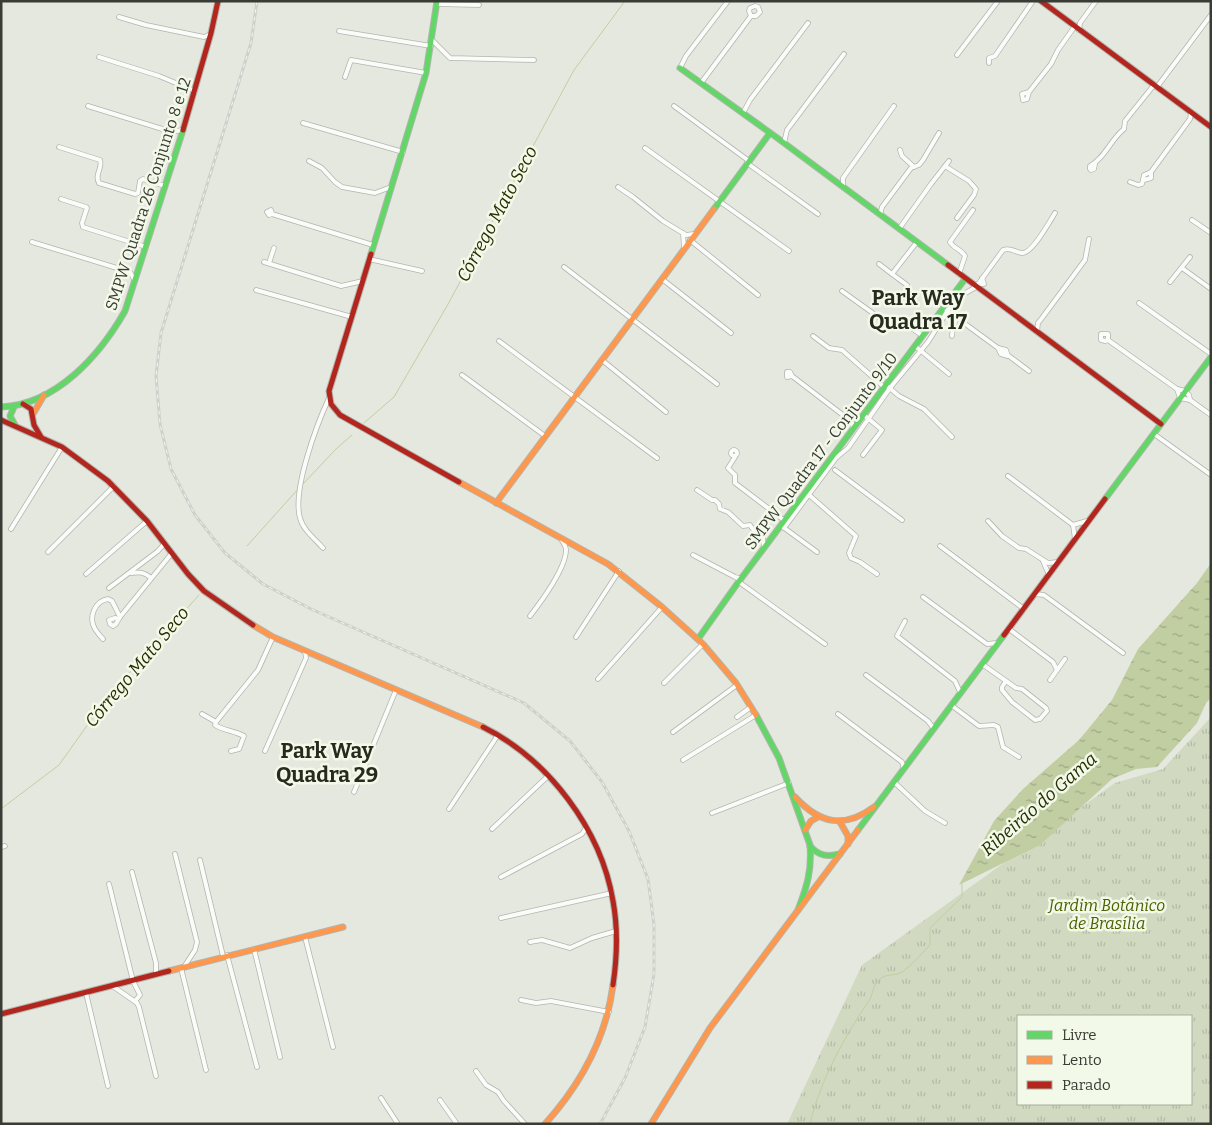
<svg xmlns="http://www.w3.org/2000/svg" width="1212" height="1125" font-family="Bitter,serif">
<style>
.park{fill:url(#park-tufts);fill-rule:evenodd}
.water{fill:url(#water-ripples)}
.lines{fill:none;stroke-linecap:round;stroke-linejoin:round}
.stream{stroke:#c1cea2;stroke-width:1}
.street-casing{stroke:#b2b5ae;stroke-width:5.5}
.fast-casing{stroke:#b2b5ae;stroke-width:7}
.slow-casing{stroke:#b2b5ae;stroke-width:7}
.jam-casing{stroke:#b2b5ae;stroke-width:7}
.street{stroke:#fbfcfa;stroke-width:4}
.fast{stroke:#63d668;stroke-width:5}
.slow{stroke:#ff974d;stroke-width:5}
.jam{stroke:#b3261e;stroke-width:5}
.rail-casing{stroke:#cfd0cd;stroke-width:3}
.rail{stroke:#f3f9e8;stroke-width:1;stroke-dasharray:4;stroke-linecap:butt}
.labels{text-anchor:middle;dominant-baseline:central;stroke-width:5;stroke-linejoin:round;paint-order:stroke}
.street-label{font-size:16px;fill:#393b35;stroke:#f3f9e8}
.park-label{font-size:16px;font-style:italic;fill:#4d6000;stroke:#f3f9e8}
.water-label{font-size:18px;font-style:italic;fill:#262f02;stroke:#f3f9e8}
.district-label{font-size:21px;font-weight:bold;fill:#272b1f;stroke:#f3f9e8}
</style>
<defs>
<pattern id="park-tufts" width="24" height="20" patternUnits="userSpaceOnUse" patternTransform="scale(1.25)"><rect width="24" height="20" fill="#d1d9c0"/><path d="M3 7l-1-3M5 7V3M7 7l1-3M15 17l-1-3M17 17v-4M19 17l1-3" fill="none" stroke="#b4bba6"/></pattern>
<pattern id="water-ripples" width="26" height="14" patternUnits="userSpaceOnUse" patternTransform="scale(1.25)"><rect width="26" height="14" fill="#c1cea2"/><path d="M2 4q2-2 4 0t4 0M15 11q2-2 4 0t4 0" fill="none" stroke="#9ea885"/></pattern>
</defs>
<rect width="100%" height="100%" fill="#e5e8de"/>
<path class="park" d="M1211,717V1124H787L862,965L1115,783L1163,769ZM1018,1016H1191V1104H1018Z"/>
<path class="water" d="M1211,563V698L1206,703L1197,723L1157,767L1136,769L1112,779L1040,845L959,885L994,821L1023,789L1079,740L1112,700L1138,649L1197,583Z"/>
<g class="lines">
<g class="stream">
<path d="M364,423L394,397L447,306L574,70L625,1"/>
<path d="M302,485L336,449L352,435"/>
<path d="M247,546L299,488"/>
<path d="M1,809L59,765L106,699L199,595"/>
<path d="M810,1124C821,1078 844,1038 870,999C873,993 873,986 878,981C886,972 894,977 902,972C912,965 921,954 930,945V928L962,897V884"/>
</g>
<defs>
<g id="street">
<path d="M437,4L479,5"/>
<path d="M119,17L146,25L204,37L211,34"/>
<path d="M1079,30L1080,23L1096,1"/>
<path d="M339,31L431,46"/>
<path d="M432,40L450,58L534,60"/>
<path d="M957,55L998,1"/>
<path d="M99,57L159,76L195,91"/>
<path d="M989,63V58L995,56L1033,1"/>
<path d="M680,68L686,56L728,1"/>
<path d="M345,77L351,60L426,73"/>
<path d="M701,83L751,16L749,11L750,8L755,6L758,7L760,12L756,16H751"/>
<path d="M1157,87L1211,15"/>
<path d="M1029,92L1027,99L1023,100L1022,94L1029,92L1051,64L1058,50L1075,26"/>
<path d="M88,106L172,132L182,130"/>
<path d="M674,106L749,161"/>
<path d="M743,113L750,100L808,23"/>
<path d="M303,123L403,152"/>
<path d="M784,143L787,130L844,54"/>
<path d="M59,147L100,160C103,168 94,175 99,183L135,194L138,193L140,181L143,179L165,186"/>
<path d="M645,148L789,251"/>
<path d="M900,150L902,156L914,167"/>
<path d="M309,161L322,168L335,182L342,187L375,193L391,187"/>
<path d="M747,163L818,214"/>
<path d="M1095,164L1094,169L1091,170L1090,169V166C1105,158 1111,139 1124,129L1125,121L1154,85"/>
<path d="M945,166L969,181L976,189L974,195L957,218"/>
<path d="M1144,180L1151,178V172"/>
<path d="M1130,182L1138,185L1142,184L1144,175L1151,172L1190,119L1191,113"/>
<path d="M618,187L633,197L663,221L686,235L694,234"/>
<path d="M843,187V178L894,106"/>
<path d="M61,199L86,207L87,208L82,223L83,227L146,247"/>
<path d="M272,214L271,210L267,212L269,215L272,214L373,245"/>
<path d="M880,215L882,207L911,168L919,165L923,160L939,133"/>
<path d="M1192,220L1211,233"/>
<path d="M899,229L931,184L949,161"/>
<path d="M683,233L684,248"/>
<path d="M690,240L758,295"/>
<path d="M32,242L130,272L135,281"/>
<path d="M369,259L422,271"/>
<path d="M264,262L341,286L363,281"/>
<path d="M269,263L274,248"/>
<path d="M879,264L892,274"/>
<path d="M564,267L717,384"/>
<path d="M1182,268L1211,289"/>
<path d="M959,274L965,256C961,249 953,248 950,242L973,210"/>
<path d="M662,279L731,333"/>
<path d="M1170,282L1190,257"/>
<path d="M978,284H984L982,278"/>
<path d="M907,285L892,274L917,242"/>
<path d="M256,290L352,317"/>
<path d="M842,291L881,319L888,322L907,325L923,336"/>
<path d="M1139,303L1211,354"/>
<path d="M945,309L998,348L1001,354L1008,356"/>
<path d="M1037,332L1038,323L1042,318L1085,260L1089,239"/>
<path d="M813,336L829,348L842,350L884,387"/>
<path d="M952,336L953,327L957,318"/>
<path d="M1108,340V334H1101V340L1105,341L1108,340L1177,389L1185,391L1189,395L1190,400L1211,415"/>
<path d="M499,341L657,458"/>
<path d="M915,346L949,374"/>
<path d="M1008,356L1006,350L998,348L1008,356H1009L1029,371"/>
<path d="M602,360L666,412"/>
<path d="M787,372H790L792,376L787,377Z"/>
<path d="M462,375L545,436"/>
<path d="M792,376L852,422L853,429"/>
<path d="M886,385L899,396L924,409L952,437"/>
<path d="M1177,389L1180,398L1190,400"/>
<path d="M1154,434L1211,475"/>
<circle cx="734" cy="453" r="3"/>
<path d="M863,455L882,430L864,415"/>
<path d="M735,457L728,468L735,475V483L785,521"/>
<path d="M835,470L902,520"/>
<path d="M1008,476L1073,525L1087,521"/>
<path d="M697,490L712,500H715L719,504L720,509L728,512L743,526L750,525L754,531L763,538L764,548"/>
<path d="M808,494L856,536L849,553L851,558L860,562L877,574"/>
<path d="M988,521L1002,536L1019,548L1026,549L1048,563L1058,562"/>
<path d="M1073,525L1075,539"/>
<path d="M783,527L817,552"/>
<path d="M784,528L836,458L848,448L890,388L928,342L955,299L976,287L1003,250C1011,247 1014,252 1022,253C1032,254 1050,221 1055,213"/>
<path d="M11,529L62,447"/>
<path d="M940,546L1024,609"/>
<path d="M323,548C315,539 303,530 300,518C292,490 317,424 329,398"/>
<path d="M48,552L114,486"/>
<path d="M693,555L735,577L741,579"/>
<path d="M1043,561L1049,575"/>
<path d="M131,573C140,572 144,572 151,578"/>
<path d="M86,574L147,521"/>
<path d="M739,582L825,644"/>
<path d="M109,588L158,551L164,544"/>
<path d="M1035,594L1044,595L1123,653"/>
<path d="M923,597L987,644L997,643"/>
<path d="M530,616C541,602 566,568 566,550C566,546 563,542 561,539"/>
<path d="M119,619L115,618L109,620L110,624L113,626L116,624L120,617L172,553"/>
<path d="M905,621L897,636L955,681L960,692"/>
<path d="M1009,629L1053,662L1057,670"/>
<path d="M576,637L619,571"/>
<path d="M103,639C100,636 97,632 95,629C88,617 95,601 108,599L112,601L120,617"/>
<path d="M982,664L1016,688L1022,689L1046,708L1047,711L1040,719L1035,720L1012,702L1002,690V687L1006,681"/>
<path d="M866,675L928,721L934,729"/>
<path d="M598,679L662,607"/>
<path d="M1050,680L1065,659"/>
<path d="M664,683L703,644"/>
<path d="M951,705L979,726L994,725L998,727L1003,747L1019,757"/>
<path d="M202,714L216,722L258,670L273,637"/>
<path d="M838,714L902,762L904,769"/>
<path d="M737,717L751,707"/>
<path d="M216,722L215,725C222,730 235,731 244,736L239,749L231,751"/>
<path d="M673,732L737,685"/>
<path d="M265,751L306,658L305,651"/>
<path d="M683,760L756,715"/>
<path d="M894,782L925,811L945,823"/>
<path d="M354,792L396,690"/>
<path d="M449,809L498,735"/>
<path d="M712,813L789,783"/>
<path d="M492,829L548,776"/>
<path d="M1,847L5,846"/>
<path d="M175,854L197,942L195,950L184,967"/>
<path d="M200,860L223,956"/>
<path d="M132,872L156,963V974"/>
<path d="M501,877L582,834L586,828"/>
<path d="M109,884L133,981L140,995L135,1001"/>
<path d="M501,918L612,893"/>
<path d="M305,937L333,1047"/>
<path d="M530,942L542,940L570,948L592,938L616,931"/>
<path d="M254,949L280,1057"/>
<path d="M227,955L257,1067"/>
<path d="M181,968L206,1070"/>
<path d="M114,987L137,1003L139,1007L156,1076"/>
<path d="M86,993L108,1086"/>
<path d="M521,1000L536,1003L551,1001L609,1012"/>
<path d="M476,1071L486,1085L498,1092L504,1101L525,1124"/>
<path d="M381,1098L398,1124"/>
<path d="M440,1100L457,1124"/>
</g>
<g id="fast">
<path d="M680,68L776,137L948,265"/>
<path d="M714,209L770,133"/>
<path d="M371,254L426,73L437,1"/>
<path d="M1,407C56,405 100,355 125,311L183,130"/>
<path d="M14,407L10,416L15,425"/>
<path d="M1105,499L1211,357"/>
<path d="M698,639L737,584L965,279"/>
<path d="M756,715L779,758L810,845C812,871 807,886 798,910"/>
<path d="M858,830L1004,635"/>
<path d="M810,846C819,856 827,857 840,854"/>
</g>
<g id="slow">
<path d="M33,414L44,395"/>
<path d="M459,482L608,564L662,607L703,644L736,683L756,715"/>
<path d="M496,503L714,209"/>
<path d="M253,625L273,637L483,727"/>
<path d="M795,797C820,824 844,829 874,807"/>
<path d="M840,822L848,836V844"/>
<path d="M805,830L811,821L818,817"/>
<path d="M169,971L343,927"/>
<path d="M545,1124C581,1084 606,1039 613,985"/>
<path d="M651,1124L710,1028L858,830"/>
</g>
<g id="jam">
<path d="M1041,1L1211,127"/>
<path d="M183,130L211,33L218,1"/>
<path d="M371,254L329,391L331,404L340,415L459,482"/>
<path d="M948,265L1161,424"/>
<path d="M23,404L31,409L34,425L41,437"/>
<path d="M1,420L62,447L108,481L147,521L188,574L204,591L253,625"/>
<path d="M1004,635L1105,499"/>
<path d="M483,727C548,759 601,829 613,901C618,928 617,958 613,985"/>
<path d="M1,1014L169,971"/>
</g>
</defs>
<use href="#street" class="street-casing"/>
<use href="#fast" class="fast-casing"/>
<use href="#slow" class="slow-casing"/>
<use href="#jam" class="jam-casing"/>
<use href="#street" class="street"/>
<use href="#fast" class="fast"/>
<use href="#slow" class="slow"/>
<use href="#jam" class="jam"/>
<defs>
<path id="rail" d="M257,1L251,43L161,333L156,376L160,424L171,469L195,515L225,553L263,584L311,609L524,703L570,741L602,782L629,831L648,879L654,925V974L645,1027L625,1078L600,1124"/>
</defs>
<use href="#rail" class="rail-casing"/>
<use href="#rail" class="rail"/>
</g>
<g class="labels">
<g class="street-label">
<text transform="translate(148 194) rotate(-72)">SMPW Quadra 26 Conjunto 8 e 12</text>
<text transform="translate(821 451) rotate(-53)">SMPW Quadra 17 - Conjunto 9/10</text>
</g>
<g class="park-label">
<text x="1107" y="905">Jardim Botânico<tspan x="1107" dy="18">de Brasília</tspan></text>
</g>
<g class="water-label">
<text transform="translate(497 214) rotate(-62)">Córrego Mato Seco</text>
<text transform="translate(137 667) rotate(-50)">Córrego Mato Seco</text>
<text transform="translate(1039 804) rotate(-41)">Ribeirão do Gama</text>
</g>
<g class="district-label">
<text x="918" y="298">Park Way<tspan x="918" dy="24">Quadra 17</tspan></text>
<text x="327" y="751">Park Way<tspan x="327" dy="24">Quadra 29</tspan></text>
</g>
</g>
<rect width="1212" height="1125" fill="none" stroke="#393b35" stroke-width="5"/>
<rect x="1017" y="1015" width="175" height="90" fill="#f3f9e8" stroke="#a9ada0"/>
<rect x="1027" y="1031" width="25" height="8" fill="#63d668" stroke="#a9ada0"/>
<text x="1062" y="1040" font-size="15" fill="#393b35">Livre</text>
<rect x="1027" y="1056" width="25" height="8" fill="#ff974d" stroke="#a9ada0"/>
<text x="1062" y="1065" font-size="15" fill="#393b35">Lento</text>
<rect x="1027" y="1081" width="25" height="8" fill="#b3261e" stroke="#a9ada0"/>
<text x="1062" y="1090" font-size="15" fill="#393b35">Parado</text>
</svg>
